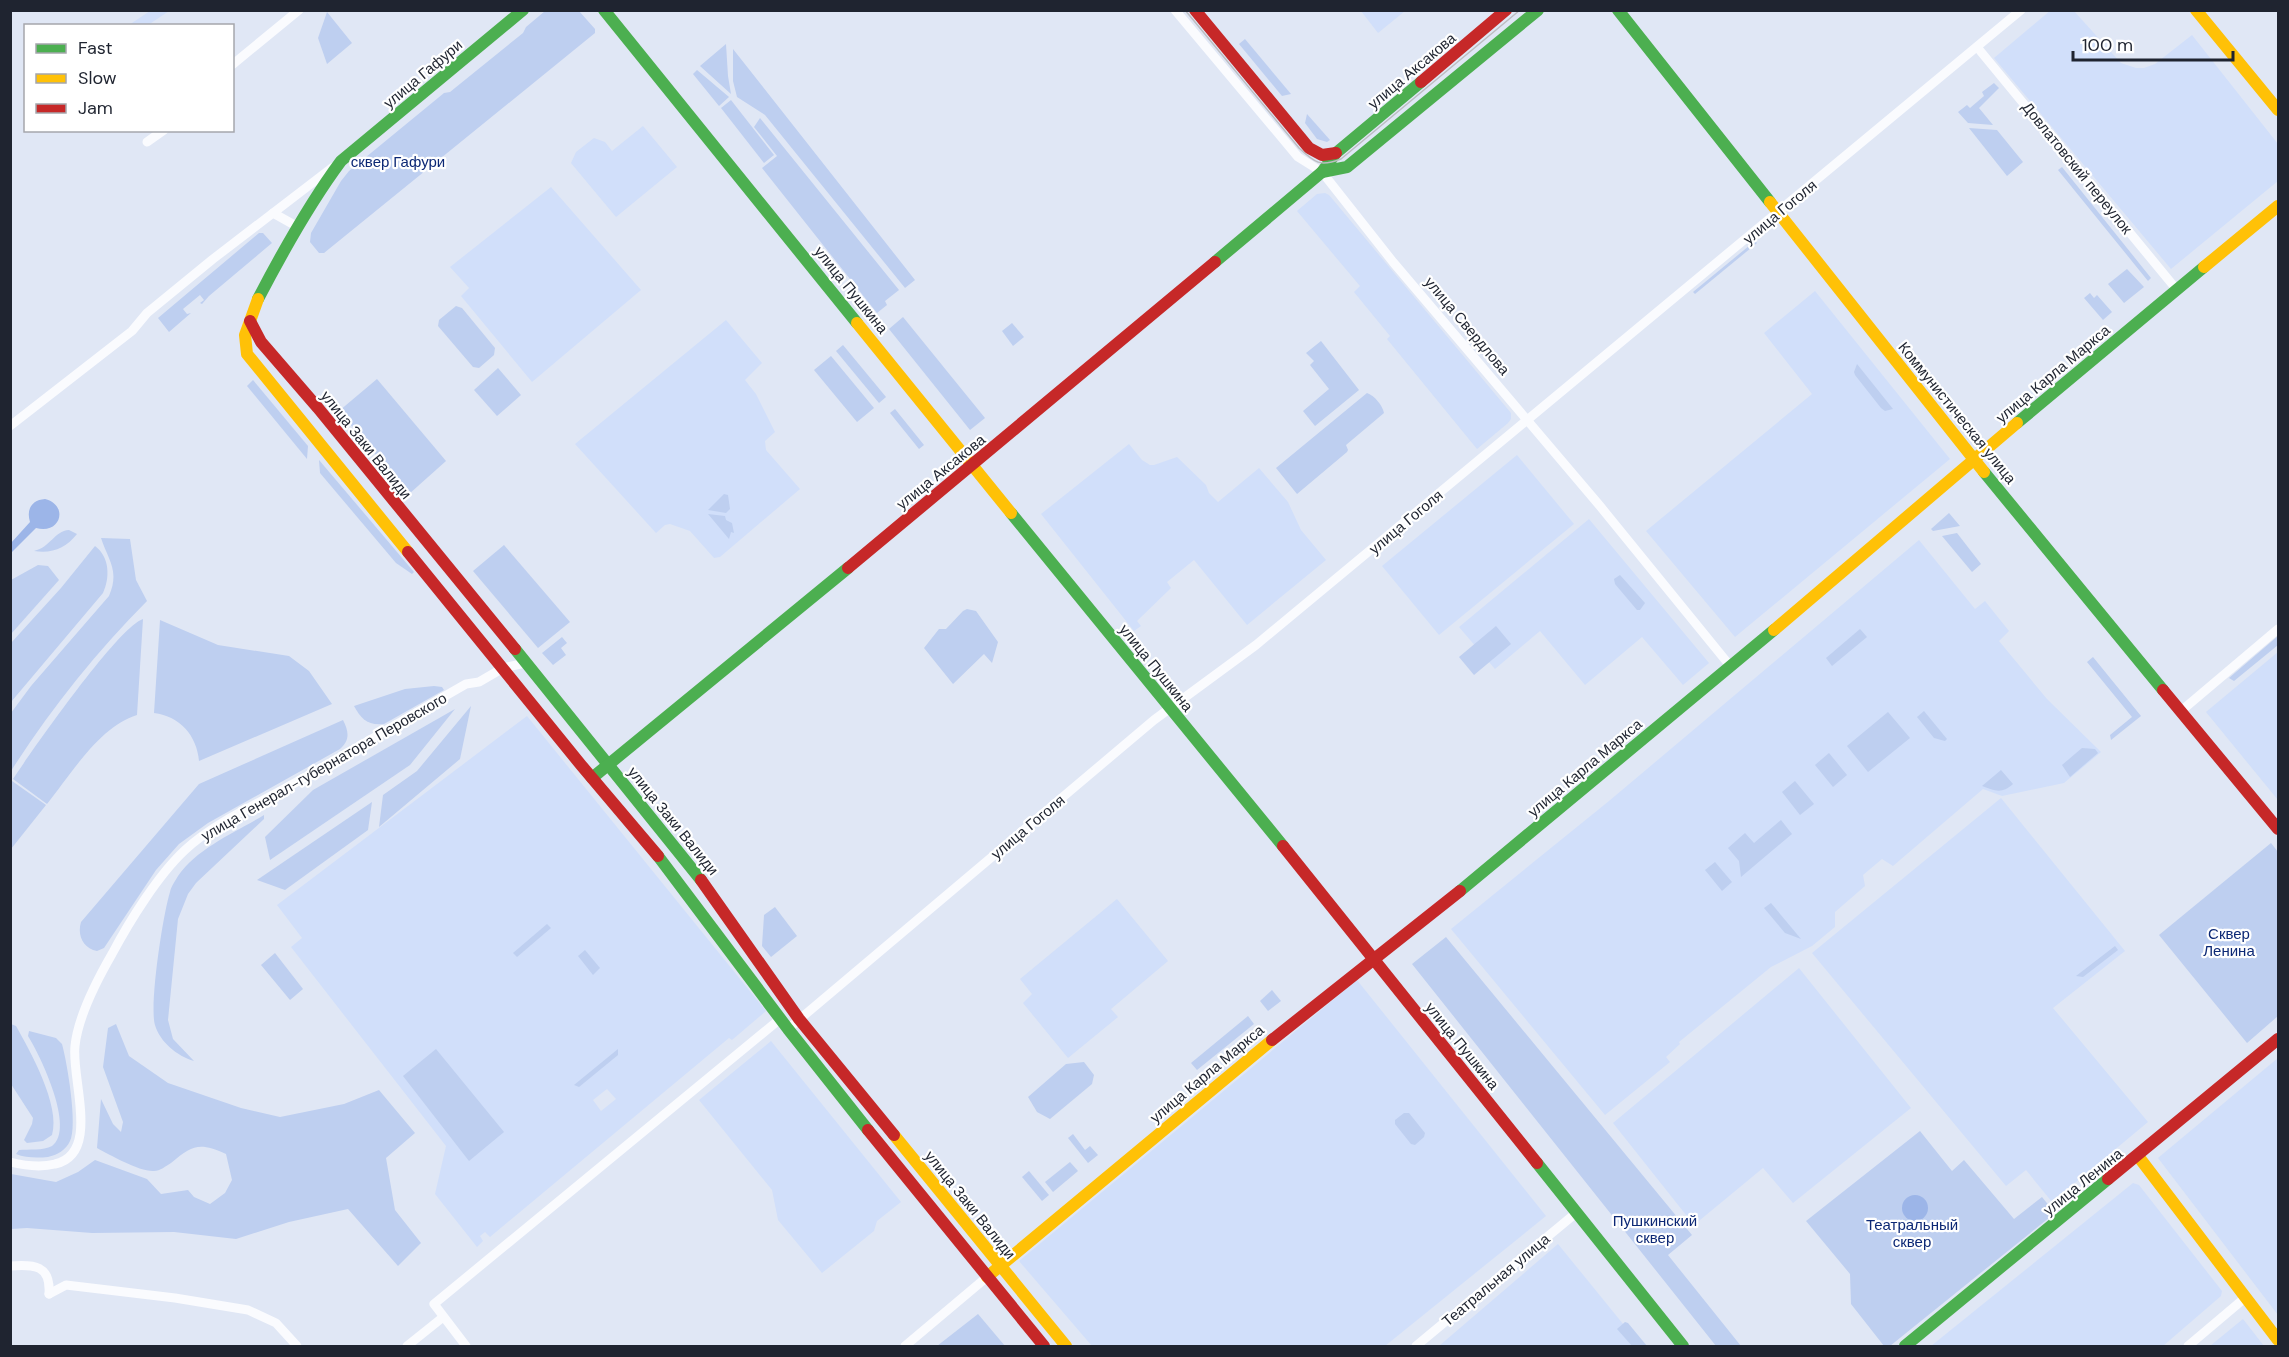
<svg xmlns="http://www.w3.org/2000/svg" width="2289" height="1357" font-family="'DM Sans',sans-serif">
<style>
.built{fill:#d1dffa;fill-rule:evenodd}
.green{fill:#becff0}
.water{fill:#9cb5e8}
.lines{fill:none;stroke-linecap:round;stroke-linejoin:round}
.street{stroke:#fafbfe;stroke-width:9}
.fast{stroke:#4caf50;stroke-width:12}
.slow{stroke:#ffc107;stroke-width:12}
.jam{stroke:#c62828;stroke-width:12}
.tram{stroke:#bcbdc1;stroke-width:1.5}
.labels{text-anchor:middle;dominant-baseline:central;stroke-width:4.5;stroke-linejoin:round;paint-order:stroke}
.street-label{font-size:15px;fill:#1f2430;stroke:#fff}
.park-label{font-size:15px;fill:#0c2875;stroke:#fff}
</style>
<rect width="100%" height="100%" fill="#e0e7f5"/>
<g class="built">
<path d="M2051,10L2074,11L2121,63L2136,68H2144L2155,64L2192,35L2278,144V181L2171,269L1994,58Z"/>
<path d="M150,11H169L148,25H129Z"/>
<path d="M1361,11H1405L1378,33Z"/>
<path d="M643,126L677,167L616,217L571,163L576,152L594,138L605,142L612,151Z"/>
<path d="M551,187L641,290L532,382L461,296L469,288L450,267Z"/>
<path d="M1325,193L1329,195L1511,413V419L1508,423L1477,449L1387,339L1390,336L1354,292L1360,286L1297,211L1317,194Z"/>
<path d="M1815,291L1950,459L1735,637L1646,531L1812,394L1764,333Z"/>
<path d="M726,320L762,363L745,380L756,394L775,432L765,441L766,450L800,489L720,557L714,558L690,531L670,524L665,525L656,533L575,444Z"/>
<path d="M1129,444L1142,460L1150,465H1154L1177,457L1206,485L1209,493L1218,502L1259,468L1288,502L1301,530L1326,560L1247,625L1194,560L1167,582L1171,588L1137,621L1141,626L1134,631L1041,514Z"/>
<path d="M1517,455L1574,524L1439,635L1382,566Z"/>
<path d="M1589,519L1709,663L1683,685L1642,637L1585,685L1540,631L1495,669L1459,627Z"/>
<path d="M1919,540L1975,609L1985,601L2009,631L1999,641L2047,699L2101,752L2064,783L2002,796L1983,789L1893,866L1882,859L1863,875L1865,886L1835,912V927L1812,946L1771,967L1679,1042L1680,1044L1666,1057L1670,1062L1605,1115L1451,929L1609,801Z"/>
<path d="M2278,652V800L2206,712Z"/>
<path d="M527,716L766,1011L732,1040L729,1038L490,1237L485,1232L480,1236L483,1241L477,1247L435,1194L446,1146L291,947L302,938L277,905ZM607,1089L616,1099L601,1111L593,1100Z"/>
<path d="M2001,798L2125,951L2053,1008L2148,1122L2052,1202L2026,1170L2006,1186L1812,953Z"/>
<path d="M1117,899L1168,961L1111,1009L1118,1017L1068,1058L1023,1003L1032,994L1020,979Z"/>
<path d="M1799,968L1911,1108L1793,1203L1763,1168L1694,1225L1613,1123Z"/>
<path d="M1357,980L1546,1216L1385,1346H1092L1019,1261Z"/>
<path d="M771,1041L901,1202L877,1221L874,1231L822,1273L778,1220L772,1190L699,1100Z"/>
<path d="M2278,1058V1315L2158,1158Z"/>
<path d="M2133,1183L2139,1185L2222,1291L2221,1296L2163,1346H1931Z"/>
<path d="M1558,1244L1641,1346H1439Z"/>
<path d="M2243,1319L2264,1346H2210Z"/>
</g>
<g class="green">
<path d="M545,11H579L595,29V33L324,253H319L310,242L311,233L341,181L349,171L444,93L450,92L523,33L526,27Z"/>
<path d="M327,12L352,43L327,64L318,38Z"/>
<path d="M1245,39L1291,94L1282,96L1239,44Z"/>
<path d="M726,44L728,76L731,94L700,66Z"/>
<path d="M733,49L915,280L905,288L765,115L737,97L733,81Z"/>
<path d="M697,70L729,97L719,106L693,74Z"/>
<path d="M1994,83L1999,88L1979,108L1993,125L1968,123L1958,112L1967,105L1970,108L1984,96L1982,92Z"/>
<path d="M731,100L774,155L764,163L721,108Z"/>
<path d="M1307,114L1330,140L1327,142L1317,139L1305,123Z"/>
<path d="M760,118L899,290L885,301L887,305L877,313L762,168L777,156L754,127Z"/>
<path d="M1969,128L1997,130L2023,162L2007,176Z"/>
<path d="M2062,167L2151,278L2148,281L2058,170Z"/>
<path d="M259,233H263L272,243L209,296L202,304L200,303L204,300L200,295L183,309L187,314L191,313L169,332L158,318Z"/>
<path d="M1755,241L1757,243L1695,294L1693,292Z"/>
<path d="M2127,269L2144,287L2124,303L2108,284Z"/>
<path d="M2090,293L2094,298L2097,295L2112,312L2103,320L2084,298Z"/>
<path d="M456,306L462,308L495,348L494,355L479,368L473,367L438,326L439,320Z"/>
<path d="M903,317L985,418L970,430L889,329Z"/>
<path d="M1012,323L1024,337L1013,346L1002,331Z"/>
<path d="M1321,341L1359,390L1315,426L1303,411L1329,389L1310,365L1314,361L1306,353Z"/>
<path d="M843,345L886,397L879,403L836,351Z"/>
<path d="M831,356L874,408L857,422L814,370Z"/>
<path d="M1857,364L1893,409L1885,411L1881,408L1855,375L1854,372Z"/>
<path d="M498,368L521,395L497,416L474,390Z"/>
<path d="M377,379L446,461L409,494L339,411Z"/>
<path d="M253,380L308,446L307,459L247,386Z"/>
<path d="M1367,393C1374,395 1383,406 1384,413L1346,445L1348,450L1347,452L1297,494L1276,468Z"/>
<path d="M895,409L924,445L919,449L890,413Z"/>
<path d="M319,460L414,572L412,574L396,563L320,473Z"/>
<path d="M724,494L728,495L730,509L726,513L708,510Z"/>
<path d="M1949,513L1960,526L1933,531L1931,529Z"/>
<path d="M708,514L725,516L726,520L732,523L734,533L731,532L729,539Z"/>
<path d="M69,530L77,534C66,548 52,554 34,551C51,547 54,531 69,530Z"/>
<path d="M1957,533L1981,564L1972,572L1942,536Z"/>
<path d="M101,538L130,539L136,580L147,601C96,652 50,710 11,771V713L31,686L109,596C120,570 108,560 101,538Z"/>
<path d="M504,545L570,622L538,648L473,571Z"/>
<path d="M95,546C110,557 110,578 103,593L11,702V643L61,588Z"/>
<path d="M38,565L48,566L59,580L11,634V580Z"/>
<path d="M1620,575L1645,603L1640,610H1637L1615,584L1614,579Z"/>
<path d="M967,609L976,611L998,642L992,663L984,654L953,684L924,648L939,629H946L963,611Z"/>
<path d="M143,619L137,715C100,726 71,774 47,804L13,779C31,752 118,627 143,619Z"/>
<path d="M160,620L218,645L289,656L309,671L332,704L199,761C197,736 180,716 154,713Z"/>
<path d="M1496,626L1511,644L1474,675L1459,657Z"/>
<path d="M1860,629L1867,637L1832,666L1826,658Z"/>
<path d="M2278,636V645L2234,681L2229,678Z"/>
<path d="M562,637L567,643L561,648L566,655L553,665L542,653Z"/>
<path d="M2093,657L2141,716L2111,740L2110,735L2132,717L2087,662Z"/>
<path d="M434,686L442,687L444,690L384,724C368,726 361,719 354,706L405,689Z"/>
<path d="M471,706L460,759L379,827L383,795L417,771Z"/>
<path d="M455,709L410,765L270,860L265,837L313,790Z"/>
<path d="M1924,711L1947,739L1945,741L1934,738L1917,717Z"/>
<path d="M1888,712L1910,738L1868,772L1847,746Z"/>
<path d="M343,720C349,732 350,740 340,749L208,823L179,844L156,870L104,948L97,951C83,948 77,935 81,922L199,784Z"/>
<path d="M2082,748L2095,749L2098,753L2070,777L2062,765Z"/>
<path d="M1829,753L1847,775L1833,787L1815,765Z"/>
<path d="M2001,770L2013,784C2002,794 1995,791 1982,786Z"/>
<path d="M12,781L46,805L11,849L10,783Z"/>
<path d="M1795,781L1814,804L1800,815L1782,792Z"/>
<path d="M372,802L368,830L285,890L257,880Z"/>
<path d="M264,815V819L196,883L188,894L178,919L168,1020L173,1039L194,1061C177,1056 160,1042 155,1025C149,1006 163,914 170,892C171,887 175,881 178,876C197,848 236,832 264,815Z"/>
<path d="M1781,820L1792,834L1741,877L1739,861L1728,848L1745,833L1754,843Z"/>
<path d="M2271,843L2278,852V1016L2247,1043L2159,935Z"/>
<path d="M1715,862L1732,882L1722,891L1705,870Z"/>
<path d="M1771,903L1801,939L1785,933L1764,908Z"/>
<path d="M775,907L797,936L771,957L762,946L764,915Z"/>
<path d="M547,924L551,928L517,957L513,953Z"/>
<path d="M1446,937L1692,1235L1668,1255L1741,1346H1716L1412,964Z"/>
<path d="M2115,946L2118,950L2083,977L2076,976Z"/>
<path d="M585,950L600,968L593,975L578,956Z"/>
<path d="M275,953L303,989L290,1000L261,965Z"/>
<path d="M1272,990L1281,1001L1268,1011L1260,1001Z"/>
<path d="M1248,1016L1254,1024L1197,1070L1191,1063Z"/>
<path d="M11,1024L16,1026C30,1051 61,1106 52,1135L43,1141L27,1143L24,1140L32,1124L33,1118L11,1084Z"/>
<path d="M116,1024L129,1056L168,1083L241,1108L280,1117L344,1104L379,1090L415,1133L386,1158L395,1210L421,1243L398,1266L348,1209L289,1222L236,1239L174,1232L92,1233L27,1228L11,1229V1174L56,1182L78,1172L95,1160L147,1179L161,1194L188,1190L194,1197L210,1204L225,1193L232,1180L226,1154C199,1142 193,1145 171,1163C166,1166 160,1171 154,1171C140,1172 110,1155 97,1148L101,1099L113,1124L121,1132L123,1122L103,1067L108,1028Z"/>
<path d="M29,1031L56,1038L62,1044C67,1062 78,1126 70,1141C66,1150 57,1155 48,1157C38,1158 25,1158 16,1154L19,1150C29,1149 43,1151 52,1146C76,1129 40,1055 28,1036Z"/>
<path d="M436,1049L504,1132L469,1161L403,1076Z"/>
<path d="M618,1049V1055L579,1087L574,1085Z"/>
<path d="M1084,1062L1094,1075L1092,1084L1050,1119L1037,1112L1028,1097L1066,1064Z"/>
<path d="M1404,1113H1409L1425,1133L1424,1137L1415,1145L1411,1144L1395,1124V1120Z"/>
<path d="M1920,1131L1952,1171L1964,1160L2014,1219L2042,1197L2055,1213L1890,1346H1884L1851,1304L1850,1274L1806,1221Z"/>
<path d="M1073,1134L1085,1150L1090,1146L1098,1155L1088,1163L1068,1138Z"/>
<path d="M1070,1162L1078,1171L1053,1192L1045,1182Z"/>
<path d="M1029,1171L1049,1195L1042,1201L1022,1177Z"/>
<path d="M978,1314L1005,1346H937Z"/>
<path d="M1625,1322L1628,1323L1647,1346H1632L1617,1329Z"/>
</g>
<g class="water">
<path d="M45,499C69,505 61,535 36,528L11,553V543L30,522C26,509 32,500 45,499Z"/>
<circle cx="1915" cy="1208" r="13"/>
</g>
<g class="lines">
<g class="street">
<path d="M1175,10L1298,157L1322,172L1393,262L1600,506L1731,667"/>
<path d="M1977,47L2177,290"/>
<path d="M232,65L299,10"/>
<path d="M147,142L164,130"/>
<path d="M273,213L298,227"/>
<path d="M10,426L132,331L147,313L213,259L333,167"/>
<path d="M2181,711L2278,629"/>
<path d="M788,1029L1154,720L1256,645L2021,10"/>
<path d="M10,1162C26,1166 40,1168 55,1164C101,1154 71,1079 75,1046C78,1016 97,980 112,954C129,922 158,875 185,850C215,822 258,804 293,784C351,752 408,717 466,684L479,682L503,668L525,663"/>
<path d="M10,1266C34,1264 51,1265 49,1294"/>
<path d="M49,1294L66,1285L175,1298L248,1310L276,1323L297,1346"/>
<path d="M407,1346L442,1318"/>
<path d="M466,1346L434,1304L780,1019"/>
<path d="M905,1346L987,1277"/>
<path d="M1416,1346L1576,1213"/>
<path d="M2188,1346L2246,1297"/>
</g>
<g class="fast">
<path d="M604,10L857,323"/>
<path d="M1618,10L1770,202"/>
<path d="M1322,172L1347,167L1538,10"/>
<path d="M1215,262L1322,172L1336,153L1421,82"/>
<path d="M258,299C283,251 309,204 341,161L523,10"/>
<path d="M2017,423L2204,267"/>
<path d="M1984,472L2163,690"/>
<path d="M1011,513L1283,846"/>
<path d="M515,649L701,880"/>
<path d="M592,778L848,568"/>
<path d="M658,856L788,1029L868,1130"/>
<path d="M1460,891L1774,630"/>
<path d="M1537,1163L1683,1346"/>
<path d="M1905,1346L2108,1179"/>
</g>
<g class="slow">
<path d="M2196,10L2278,110"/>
<path d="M1770,202L1984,472"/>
<path d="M2204,267L2278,206"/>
<path d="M258,299L245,335L247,354L408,552"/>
<path d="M857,323L1011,513"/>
<path d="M1774,630L2017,423"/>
<path d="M894,1135L1066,1346"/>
<path d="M2138,1156L2278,1340"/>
<path d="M987,1277L1272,1040"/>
</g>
<g class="jam">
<path d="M1195,10L1309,148L1322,155L1336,153"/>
<path d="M1421,82L1506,10"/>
<path d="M250,321L261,342L318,408L515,649"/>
<path d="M408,552L581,765L658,856"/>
<path d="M848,568L1215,262"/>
<path d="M2163,690L2278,829"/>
<path d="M1283,846L1537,1163"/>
<path d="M701,880L799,1019L894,1135"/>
<path d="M1272,1040L1460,891"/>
<path d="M868,1130L1044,1346"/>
<path d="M2108,1179L2278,1039"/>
</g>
<path class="tram" d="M1185,10L1299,148C1315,163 1320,167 1341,159L1520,10"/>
</g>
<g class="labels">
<g class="street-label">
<text transform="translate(1412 71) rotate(-40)">улица Аксакова</text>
<text transform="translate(423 74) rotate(-40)">улица Гафури</text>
<text transform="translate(2077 168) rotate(51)">Довлатовский переулок</text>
<text transform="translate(1780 212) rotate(-40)">улица Гоголя</text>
<text transform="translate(851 290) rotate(51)">улица Пушкина</text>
<text transform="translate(1467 326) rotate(50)">улица Свердлова</text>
<text transform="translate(2053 374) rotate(-40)">улица Карла Маркса</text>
<text transform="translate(1957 413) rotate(51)">Коммунистическая улица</text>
<text transform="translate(366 445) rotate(51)">улица Заки Валиди</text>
<text transform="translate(941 472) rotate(-39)">улица Аксакова</text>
<text transform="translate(1406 522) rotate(-40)">улица Гоголя</text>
<text transform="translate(1156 668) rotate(51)">улица Пушкина</text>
<text transform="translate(324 767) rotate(-30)">улица Генерал-губернатора Перовского</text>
<text transform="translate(1585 768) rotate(-40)">улица Карла Маркса</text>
<text transform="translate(673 821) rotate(51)">улица Заки Валиди</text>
<text transform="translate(1028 827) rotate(-40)">улица Гоголя</text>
<text transform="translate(1462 1046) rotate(51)">улица Пушкина</text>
<text transform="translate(1207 1074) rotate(-40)">улица Карла Маркса</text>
<text transform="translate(2083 1182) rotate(-39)">улица Ленина</text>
<text transform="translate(970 1205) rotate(51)">улица Заки Валиди</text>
<text transform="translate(1496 1280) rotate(-40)">Театральная улица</text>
</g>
<g class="park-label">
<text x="398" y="162">сквер Гафури</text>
<text x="2229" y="934">Сквер<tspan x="2229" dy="17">Ленина</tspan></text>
<text x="1655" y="1221">Пушкинский<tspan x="1655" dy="17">сквер</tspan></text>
<text x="1912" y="1225">Театральный<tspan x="1912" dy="17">сквер</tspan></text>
</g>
</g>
<rect width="2289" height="1357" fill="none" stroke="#1f2430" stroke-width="24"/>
<rect x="24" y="24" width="210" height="108" fill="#ffffff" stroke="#a5a7ac" stroke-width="1.5"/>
<rect x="36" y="44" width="30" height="9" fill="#4caf50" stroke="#a5a7ac" stroke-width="1.5"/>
<text x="78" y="54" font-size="18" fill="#1f2430">Fast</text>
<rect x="36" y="74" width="30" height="9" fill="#ffc107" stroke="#a5a7ac" stroke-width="1.5"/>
<text x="78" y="84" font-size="18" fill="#1f2430">Slow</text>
<rect x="36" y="104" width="30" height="9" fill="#c62828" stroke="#a5a7ac" stroke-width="1.5"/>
<text x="78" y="114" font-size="18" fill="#1f2430">Jam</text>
<path d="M2073 51v9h160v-9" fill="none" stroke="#1f2430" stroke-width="3"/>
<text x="2082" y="51" font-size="18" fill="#1f2430" stroke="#ffffff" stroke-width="4.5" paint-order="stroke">100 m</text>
</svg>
